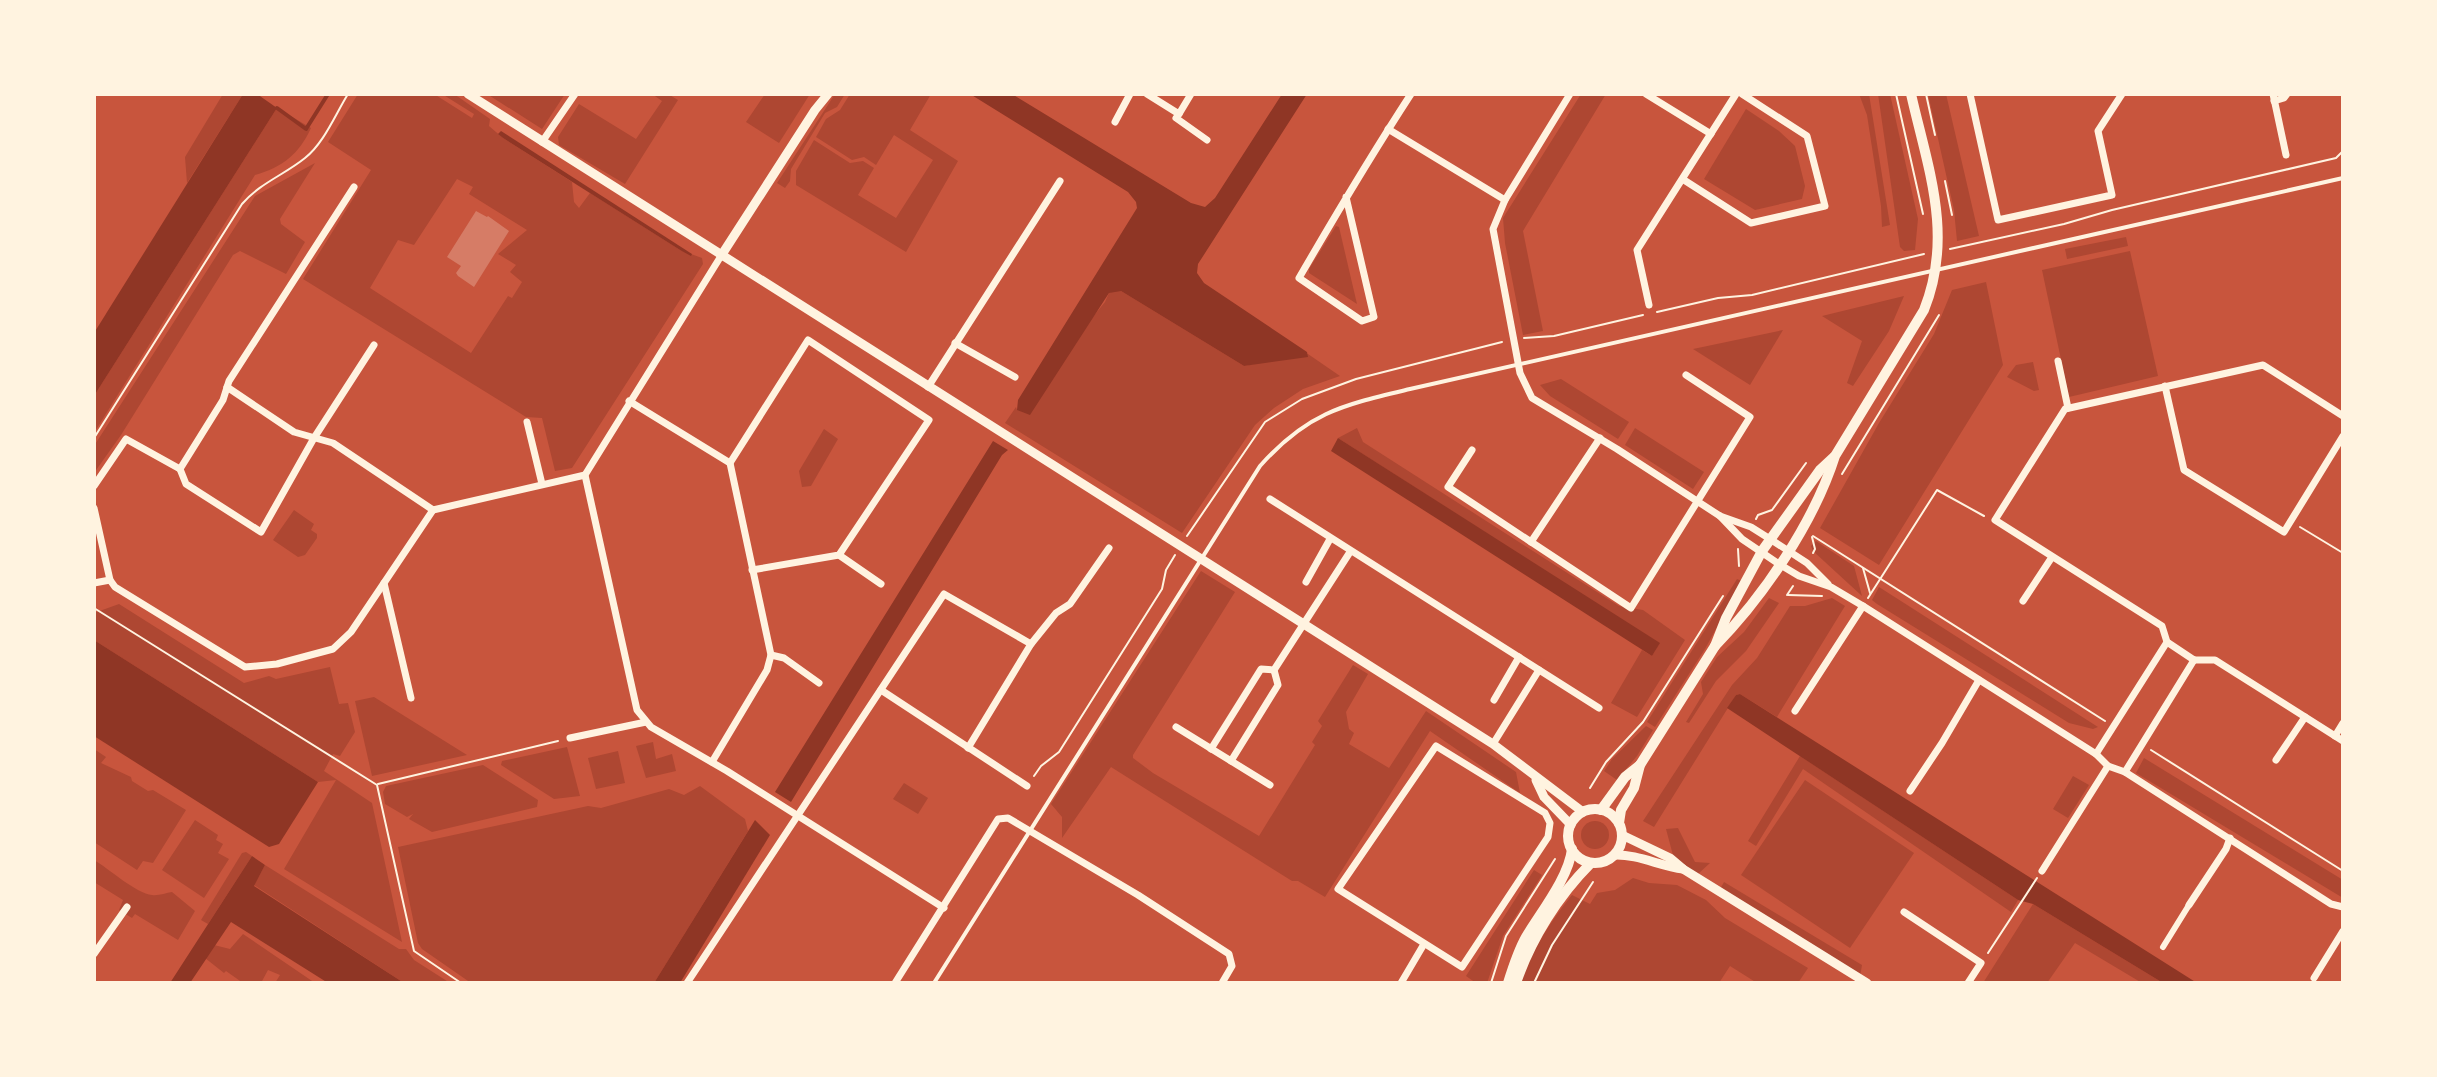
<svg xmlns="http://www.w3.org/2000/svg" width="2437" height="1077" font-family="Helvetica,sans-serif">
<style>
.green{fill:#ae4732;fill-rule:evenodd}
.water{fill:#8f3625}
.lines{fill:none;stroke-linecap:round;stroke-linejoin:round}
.stream{stroke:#8f3625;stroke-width:4}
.building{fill:#d67c66}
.path{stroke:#fff3e0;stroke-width:2}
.service{stroke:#fff3e0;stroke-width:4}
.pedestrian{stroke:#fff3e0;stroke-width:6}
.minor{stroke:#fff3e0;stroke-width:7}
.tertiary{stroke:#fff3e0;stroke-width:9}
.secondary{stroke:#fff3e0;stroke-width:10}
</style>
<rect width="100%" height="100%" fill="#c8553d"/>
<g class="green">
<path d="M223,94H243L187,183L185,157Z"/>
<path d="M358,94H434L472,118L474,114L442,94H454L490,119L489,126L503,138L572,182L574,202L579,208L590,193L680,250L702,258L703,264L572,468L555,471L542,418L526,417L303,279L371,170L328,142ZM457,179L473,187L469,194L527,230L498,254L516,265L510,272L522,282L512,298L508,296L471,353L370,288L398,240L414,245Z"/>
<path d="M487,94H565L542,129Z"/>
<path d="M652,94H668L678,100L625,184L559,145L558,137L579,104L636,139L662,101Z"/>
<path d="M765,94H810L779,143L746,122Z"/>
<path d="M835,94H845L837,107L825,113L791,169L790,181L785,188L777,183Z"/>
<path d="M850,94H931L910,130L958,161L906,252L796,185V171L814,140L850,163L863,161L874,168L858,195L896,218L933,160L894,135L876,165L864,157L852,160L816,137L826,119L840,110Z"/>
<path d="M1581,94H1606L1523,231L1543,331L1523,335L1505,243L1503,218Z"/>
<path d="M1859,94H1869L1890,225L1882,227L1881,206L1867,115Z"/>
<path d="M1878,94H1890L1918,219L1915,250L1904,251L1900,247Z"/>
<path d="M1928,94H1946L1979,236L1957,241L1954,210Z"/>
<path d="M277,108L311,128C299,154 283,167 255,175L94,433V396Z"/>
<path d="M1746,109L1779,131L1795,146L1805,186L1802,199L1755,210L1704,179Z"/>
<path d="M315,163L280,219L281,224L305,242L286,274L240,251L233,255L121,435L94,473V446L255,196Z"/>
<path d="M1336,226L1339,227L1357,304L1309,273V269Z"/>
<path d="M2126,237L2128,246L2067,259L2065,249Z"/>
<path d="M2130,251L2158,376L2069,397L2042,270Z"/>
<path d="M1986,282L2003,365L1879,565L1820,528L1879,423L1934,334L1952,290Z"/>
<path d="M1115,290L1121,291L1244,366L1308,354L1340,376L1303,389L1274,408L1255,425L1182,533L1005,423L1016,407L1017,410L1105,302L1109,293Z"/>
<path d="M1904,296L1889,331L1853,386L1847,383L1862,341L1822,316Z"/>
<path d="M1783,330L1750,385L1693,349Z"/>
<path d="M2033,362L2039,390L2034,391L2007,377L2016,365Z"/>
<path d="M1561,379L1629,422L1618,439L1550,396L1540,385Z"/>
<path d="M1357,428L1363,442L1619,606L1643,610L1685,640L1637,717L1611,703L1642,650L1652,656L1659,644L1338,438Z"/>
<path d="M1635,428L1704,472L1693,489L1625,445Z"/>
<path d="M824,429L838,439L811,486L802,487L799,471Z"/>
<path d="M294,510L314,524L311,530L317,534V538L305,555L298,557L273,540Z"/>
<path d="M1816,541L1854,566L1862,596L1813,551L1811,546Z"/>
<path d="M1201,571L1235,592L1133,755V758L1153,773L1259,836L1315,745L1312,742L1322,726L1318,721L1353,665L1368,674L1346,712L1349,729L1354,733L1349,744L1389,768L1426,711L1516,772L1520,793L1430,731L1325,897L1298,881H1292L1111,767L1062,838V817L1051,804Z"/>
<path d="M1737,579L1742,581L1705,649L1655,727L1647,722Z"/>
<path d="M1879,587L2098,727L2093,729L2069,723L1877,604L1872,600Z"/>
<path d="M1769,598L1779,603L1746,651L1716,681L1689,723L1686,722L1703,694L1701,682L1717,657L1744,632Z"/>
<path d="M1832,598L1845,606L1777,717L1740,694L1736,695L1654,827L1643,821L1732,685L1757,658L1790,606H1805Z"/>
<path d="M119,604L244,683L269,676L276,679L330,667L339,704L348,703L355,732L340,756L333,754L324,771L372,803L402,942L284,869L336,780L318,782L94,640V613Z"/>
<path d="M374,697L467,755L372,776L355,701Z"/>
<path d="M1646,726L1653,730L1637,756L1617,780L1604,771L1612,759Z"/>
<path d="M653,742L656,759L672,754L676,771L646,778L636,746Z"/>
<path d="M567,747L580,796L554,799L501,765L502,761Z"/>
<path d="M94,749L106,757L101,763L131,777L132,781L148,791L153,790L186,810L153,863L143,861L137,870L94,842Z"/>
<path d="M618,751L625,783L596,789L588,758Z"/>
<path d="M1800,756L2018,900L2011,912L1803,769L1756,846L1748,841Z"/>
<path d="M2144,758L2343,880V898L2136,773Z"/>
<path d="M483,765L538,800L537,807L432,832L409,819L413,814L407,817L385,804L383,792L386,786Z"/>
<path d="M2073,776L2089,785L2068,818L2053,809Z"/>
<path d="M1805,780L1914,853L1850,948L1741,875Z"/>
<path d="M904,783L928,798L918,814L893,799Z"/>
<path d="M700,786L745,819L748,831L654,983H471L422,949L418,943L398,847L588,806L601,808L669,789L684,795Z"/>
<path d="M195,820L218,835L216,840L223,844L218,853L229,859L204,898L162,870Z"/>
<circle cx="1595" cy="835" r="14"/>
<path d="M1678,828L1695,862L1710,863L1698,874L1674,859L1666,829Z"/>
<path d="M246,852L252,856L208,924L201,920L242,853Z"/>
<path d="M94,860C108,868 137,894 152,895C158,896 166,893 172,892L195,911L178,940L135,914L132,918L119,910L123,900L94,882Z"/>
<path d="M265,865L399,949H406L414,960L450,983H404L254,885Z"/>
<path d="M1534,870L1542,875L1503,936L1487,983H1476L1466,976Z"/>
<path d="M1633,878L1649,883L1677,885L1706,900L1725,918L1808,968L1798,983H1757L1730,966L1719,983H1519C1533,950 1549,923 1572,895L1590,904L1597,893L1615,890Z"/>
<path d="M1724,882L1862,965L1860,977L1720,889Z"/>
<path d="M2033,904L2163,983H2142L2075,943L2047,983H1983Z"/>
<path d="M243,934L315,983H275L280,975L268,970L261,983H243L226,971L224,973L205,958L214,945L230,949Z"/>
</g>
<g class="water">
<path d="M243,94H257L277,108L94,396V333Z"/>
<path d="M970,94H1012L1191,203L1205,207L1215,198L1282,94H1307L1198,264L1197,273L1204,283L1307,352L1308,357L1244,366L1121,291L1109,293L1030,415L1017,410L1018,400L1137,208L1136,202L1128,192Z"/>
<path d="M501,131L692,254L691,256L680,250L503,138L498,134Z"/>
<path d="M1338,438L1660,643L1652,656L1331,451Z"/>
<path d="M993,441L1008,450L1002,455L791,802L775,792Z"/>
<path d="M94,640L318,782L279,844L269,847L94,736Z"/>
<path d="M1740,694L2197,983H2163L2033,904L2018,900L1727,708L1736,695Z"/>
<path d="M755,820L770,835L680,983H654Z"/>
<path d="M252,856L265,865L254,886L404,983H328L231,922L190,983H170Z"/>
</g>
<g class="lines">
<path class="stream" d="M277,108L306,129L328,94"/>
</g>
<path class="building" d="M476,211L487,217L488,216L509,231L474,287L458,276L456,273L461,266L447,257Z"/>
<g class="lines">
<g class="path">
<path d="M1896,94L1923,214"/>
<path d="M1926,94L1935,135"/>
<path d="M1945,181L1952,215"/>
<path d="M1950,249L2064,224L2112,210L2336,158L2343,151"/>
<path d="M1657,312L1718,298L1752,295L1924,254"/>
<path d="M1524,338L1554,336L1643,315"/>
<path d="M94,438L242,204C260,183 284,175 305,158C324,143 335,115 348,94"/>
<path d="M1842,474L1939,315"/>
<path d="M1756,519L1758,515L1772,510L1806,463"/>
<path d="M2300,527L2343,553"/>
<path d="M1187,536L1265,422L1302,399L1356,379L1502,342"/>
<path d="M1813,536L2105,721"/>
<path d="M1812,537L1815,549L1813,553"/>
<path d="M1738,549L1739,566"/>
<path d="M1863,568L1870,593"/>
<path d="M1787,595L1793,586"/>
<path d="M1788,595L1822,596"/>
<path d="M1868,598L1937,490L1984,516"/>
<path d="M94,608L377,785L414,951L461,983"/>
<path d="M2151,750L2343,871"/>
<path d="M1034,776L1041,766L1059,752L1162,589L1166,570L1175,555"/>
<path d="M378,784L558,741"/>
<path d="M1590,788L1606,762L1643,722L1723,596"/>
<path d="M1988,953L2037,878"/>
<path d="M1491,983L1506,936L1555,859"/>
<path d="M1534,983L1552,945L1593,882"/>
</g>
<path class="service" d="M934,983L1260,466C1308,412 1343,405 1410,389L2343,178"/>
<path class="pedestrian" d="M2163,947L2189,905"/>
<g class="minor">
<path d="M1147,94L1179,114L1191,94"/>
<path d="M1570,94L1505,200L1493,229L1520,373L1532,398L1617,449L1720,516L1751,527L1770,539L1807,563L1828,584"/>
<path d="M1646,94L1711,134"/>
<path d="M1970,94L1998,220L2112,195L2098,131L2122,94"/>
<path d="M2273,94L2286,155"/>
<path d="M2274,101L2284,98L2287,94"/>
<path d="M1179,114L1176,118L1207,140"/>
<path d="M1115,122L1130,94"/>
<path d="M1388,129L1505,200"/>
<path d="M542,142L575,94"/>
<path d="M1684,180L1751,223L1825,206L1807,136L1742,94"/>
<path d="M1346,197L1374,317L1362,321L1299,278C1335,216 1372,154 1411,94"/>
<path d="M721,256L585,475L637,710L651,727L727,771L944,908"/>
<path d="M1649,305L1637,250L1736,94"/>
<path d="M955,343L1015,377"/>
<path d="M2058,361L2068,408"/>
<path d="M2165,386L2184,470L2284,532L2343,436"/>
<path d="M227,387L294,432L333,443L433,510"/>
<path d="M928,387L1060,181"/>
<path d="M629,401L730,463L771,655L767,670L712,762"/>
<path d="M527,422L542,484"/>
<path d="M1472,450L1448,487L1631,608L1750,417L1686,375"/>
<path d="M730,463L808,340L929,420L839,555L752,570"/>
<path d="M180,469L223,400L229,381L354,187"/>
<path d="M94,486L126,439L180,469L186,484L261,532L314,438L374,345"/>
<path d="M1270,499L1599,708"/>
<path d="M94,508L110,580L115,587L245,667L277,664L333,649L351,632L384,583"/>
<path d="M1720,516L1742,539L1779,564L1799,576L1831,587L1863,606L2096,754L2108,766L2125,772L2331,904L2343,907"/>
<path d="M1531,542L1600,438"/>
<path d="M839,555L881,584"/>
<path d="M1306,582L1330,539"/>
<path d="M94,583L110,580"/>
<path d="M2023,601L2052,557"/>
<path d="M771,655L784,658L819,683"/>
<path d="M2194,660L2167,642L2162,626L1995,520L2065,409L2263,365L2343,416"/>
<path d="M2194,660H2215L2343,741"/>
<path d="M881,690L1027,786"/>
<path d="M411,698L384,583L433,510L585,475"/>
<path d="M1494,700L1519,657"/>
<path d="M1795,711L1863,606"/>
<path d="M1176,727L1270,785"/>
<path d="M2335,736L2343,723"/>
<path d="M570,738L646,722"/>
<path d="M1493,744L1539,670"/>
<path d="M1436,746L1545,813L1550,823L1548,837L1462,967L1338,889Z"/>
<path d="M968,748L1031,644L1056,613L1070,604L1109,548"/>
<path d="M1211,749L1261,669L1274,670"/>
<path d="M2096,754L2167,642"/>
<path d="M2276,760L2305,717"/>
<path d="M1231,761L1278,685L1274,670L1350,552"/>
<path d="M2125,772L2194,660"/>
<path d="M1910,791L1942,743L1979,680"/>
<path d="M2042,871L2108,766"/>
<path d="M2189,905L2226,849L2230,838"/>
<path d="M1904,912L1981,963L1968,983"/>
<path d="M94,954L127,907"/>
<path d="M2314,978L2343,931"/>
<path d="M687,983L944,594L1031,644"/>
<path d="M895,983L998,819L1008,818L1138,895L1229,954L1232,966L1222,983"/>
<path d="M1401,983L1424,944"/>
</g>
<g class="tertiary">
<path d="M468,94L1493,744L1583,812"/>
<path d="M721,256L815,110L828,94"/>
<path d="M1536,780L1544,797L1571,825"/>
<path d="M1622,835L1670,858L1683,869L1867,983"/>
<path d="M1614,855C1637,854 1660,866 1683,869"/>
</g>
<g class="secondary">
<path d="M1715,646C1764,596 1814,522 1835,456L1924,310C1954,235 1928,169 1911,94"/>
<circle cx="1595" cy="836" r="27"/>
<path d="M1601,810L1625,777L1640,765"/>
<path d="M1619,823L1621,810L1634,788L1640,765L1715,646L1726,618L1762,551L1820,470L1834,457"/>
<path d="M1508,983C1513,967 1518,951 1526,937C1541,912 1569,877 1572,849"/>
<path d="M1516,983C1531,939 1558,896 1591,863"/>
</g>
</g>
<rect width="2437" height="1077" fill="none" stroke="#fff3e0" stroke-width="192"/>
</svg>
